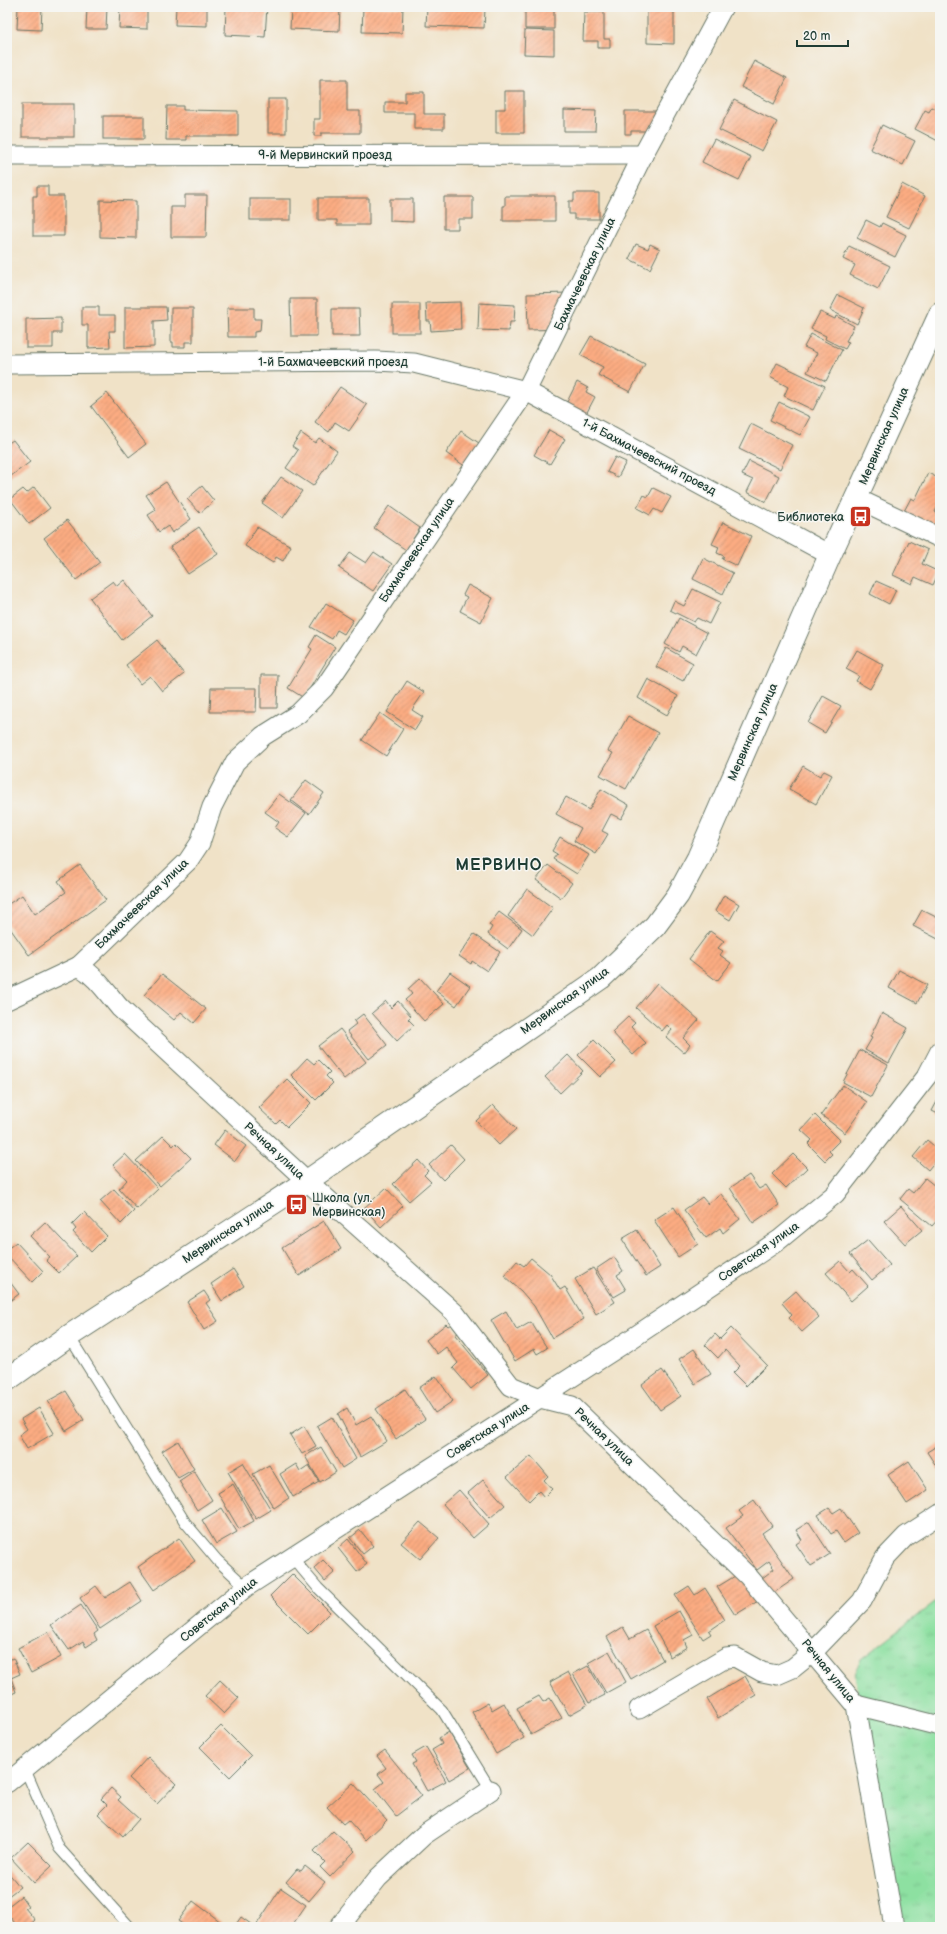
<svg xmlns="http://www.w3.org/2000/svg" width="947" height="1934" font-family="'Balsamiq Sans',sans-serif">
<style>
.grass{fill:url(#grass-tufts);stroke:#568e6a}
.building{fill:url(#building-hatch)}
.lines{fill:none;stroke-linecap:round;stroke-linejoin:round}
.service-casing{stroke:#687767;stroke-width:12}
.minor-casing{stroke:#687767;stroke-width:21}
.tertiary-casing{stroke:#687767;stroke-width:24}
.service{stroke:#fff;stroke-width:10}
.minor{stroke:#fff;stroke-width:19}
.tertiary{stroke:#fff;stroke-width:22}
.labels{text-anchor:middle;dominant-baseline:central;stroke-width:3;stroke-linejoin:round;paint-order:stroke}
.street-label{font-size:12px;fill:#1f3d34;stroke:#f6f6f2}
.poi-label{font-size:12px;fill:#1f3d34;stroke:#f6f6f2;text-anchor:end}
.district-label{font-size:16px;font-weight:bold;letter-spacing:1px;fill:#1f3d34;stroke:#f6f6f2}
</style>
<defs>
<pattern id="grass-tufts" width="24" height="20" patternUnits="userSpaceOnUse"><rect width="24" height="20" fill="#8de0a1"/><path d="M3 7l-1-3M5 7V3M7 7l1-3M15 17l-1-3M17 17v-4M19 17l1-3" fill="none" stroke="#79c18b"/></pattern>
<pattern id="building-hatch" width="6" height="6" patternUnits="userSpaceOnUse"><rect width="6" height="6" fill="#fcac82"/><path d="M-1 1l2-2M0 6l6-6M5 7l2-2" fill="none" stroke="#cb8d6b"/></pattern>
</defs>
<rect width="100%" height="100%" fill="#f6f6f2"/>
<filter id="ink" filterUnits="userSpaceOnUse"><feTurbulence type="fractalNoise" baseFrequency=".025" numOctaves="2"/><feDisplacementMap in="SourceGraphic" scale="8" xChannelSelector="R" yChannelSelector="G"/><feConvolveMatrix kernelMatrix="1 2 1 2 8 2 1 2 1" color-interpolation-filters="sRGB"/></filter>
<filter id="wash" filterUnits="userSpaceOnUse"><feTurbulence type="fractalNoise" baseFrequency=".012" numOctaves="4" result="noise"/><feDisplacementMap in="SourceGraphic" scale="16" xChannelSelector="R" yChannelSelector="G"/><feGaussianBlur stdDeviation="0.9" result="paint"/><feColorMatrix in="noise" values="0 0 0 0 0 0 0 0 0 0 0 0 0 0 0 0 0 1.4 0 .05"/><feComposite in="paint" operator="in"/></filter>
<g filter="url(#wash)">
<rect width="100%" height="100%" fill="#f0e2c7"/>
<path class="grass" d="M940,1598V1927H897L855,1674L861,1659Z"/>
<g id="blocks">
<g class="building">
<path d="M18,7H42L41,30L17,29Z"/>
<path d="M87,7H107L106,29H86Z"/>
<path d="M120,7H147V29L119,28Z"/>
<path d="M176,7H207V26L175,25Z"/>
<path d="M226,7H267L265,37L225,35Z"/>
<path d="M291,7H345V9H340L339,31L290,29Z"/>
<path d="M363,7L403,8L402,33L362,32Z"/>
<path d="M427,7L485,9L484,28L426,26Z"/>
<path d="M525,7L554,8V29H525Z"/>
<path d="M647,9H674V44L647,43Z"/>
<path d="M584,12H604V39H610V48H598V41H583Z"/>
<path d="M525,30L554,31V55L524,54Z"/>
<path d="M754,61L787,78L774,104L741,87Z"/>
<path d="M320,80H347V111H360V133H321V136H314V119H320Z"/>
<path d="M505,91H524V133H496V109H505Z"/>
<path d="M405,92H424V114H444V129H414V113H385V102H405Z"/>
<rect x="268" y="99" width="18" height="34"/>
<path d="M734,100L777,122L762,151L719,130Z"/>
<rect x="22" y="104" width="52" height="33"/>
<path d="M167,106H183V110L238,111V136H186V140H166Z"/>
<path d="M932,107L940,111V142L915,129L925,110L929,112Z"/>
<path d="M564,110L596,111L595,131H564Z"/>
<path d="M625,111H664V131H631V134H625Z"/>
<rect x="103" y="116" width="41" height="23"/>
<path d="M882,125L915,141L903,165L870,149Z"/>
<path d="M714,139L751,157L739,180L702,162Z"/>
<path d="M902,184L925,196L909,228L886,217Z"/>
<path d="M37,186H48V196H64V236H33V196H37Z"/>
<path d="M574,193H599V219H574V214H569V201H574Z"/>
<path d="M185,195H207L206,237H171V207H185Z"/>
<path d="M505,196H555V221H503V206H505Z"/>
<path d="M444,197H473V219H458V229H444Z"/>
<path d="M318,198H369V225H337V220H318Z"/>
<rect x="250" y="199" width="41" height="21"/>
<path d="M390,199H413V222L390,221Z"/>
<path d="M100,200L136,201V238L100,237Z"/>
<path d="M866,220L880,227L882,223L906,235L895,257L857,238Z"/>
<path d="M636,244L648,249L650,244L660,249L650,269L629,259Z"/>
<path d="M849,246L890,266L878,289L850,275L855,265L843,259Z"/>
<path d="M569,293L570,329L528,330L527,294Z"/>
<path d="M838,295L864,308L857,324L830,310Z"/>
<path d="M290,299H317V336H291Z"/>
<path d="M460,302L461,329L431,331L430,321H427L426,303Z"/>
<path d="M479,303L515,305L514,322H510L509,331L478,330Z"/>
<rect x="392" y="304" width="28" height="29"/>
<path d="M82,307H99V315H115V331H109L110,347L88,348V325H82Z"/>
<path d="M125,307H166L167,320L154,321V347L125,348Z"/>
<path d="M171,308H193V342H185V347H173V342H171Z"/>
<path d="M227,308H254V319H261L260,331L254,332V337H228Z"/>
<path d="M332,309H359L360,336H332Z"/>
<path d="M820,312L835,319L836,316L854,326L846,341L849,342L845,349L825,339L826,336L811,329Z"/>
<path d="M61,318V333H53V348H26V319Z"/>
<path d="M811,334L842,350L826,381L807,372L817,353L804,347Z"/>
<path d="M591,336L645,364L630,392L598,375L603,367L580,355Z"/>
<path d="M777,363L825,386L813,410L784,396L788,387L770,377Z"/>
<path d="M577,382L588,388L586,392L595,397L585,416L565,406Z"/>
<path d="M340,387L367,405L349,431L335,422L329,432L315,422Z"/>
<path d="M107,393L146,444L129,457L91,406Z"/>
<path d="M779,402L810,417L800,435L770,420Z"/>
<path d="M751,424L792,445L780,469L739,449Z"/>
<path d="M549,430L565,439L550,464L534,455Z"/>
<path d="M461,431L482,445L466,467L446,453Z"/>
<path d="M301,433L315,443L319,438L337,451L313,486L286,468L298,450L292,446Z"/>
<path d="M13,440L30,462L7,479V444Z"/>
<path d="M615,457L626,462L618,477L607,472Z"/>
<path d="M749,461L779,476L766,502L747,492L753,480L742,475Z"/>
<path d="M928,473L940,479V502L935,512L940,514V531L903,513L911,498L915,500Z"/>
<path d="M281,477L302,491L283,518L262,503Z"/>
<path d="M166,482L191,519L172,533L168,526L159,532L148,515L156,510L146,495Z"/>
<path d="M202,486L214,501L200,513L187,499Z"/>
<path d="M34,487L50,508L29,524L10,499L23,489L27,493Z"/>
<path d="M653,488L671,497L662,513L654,509L650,515L637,508L644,495L648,497Z"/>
<path d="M389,506L420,528L406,550L374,528Z"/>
<path d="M67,520L100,562L76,580L44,538Z"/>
<path d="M723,522L751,536L737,566L722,559L724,556L717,553L719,547L712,544Z"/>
<path d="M199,527L218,554L188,574L170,547Z"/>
<path d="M257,527L291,546L283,561L276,557L273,563L245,546Z"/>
<path d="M909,541L928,550L922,564L939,572L933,585L915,577L912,584L893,575Z"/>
<path d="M374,552L392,564L373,591L339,568L350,553L366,563Z"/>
<path d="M703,558L733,573L723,594L693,579Z"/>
<path d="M124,580L152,616L122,640L90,598L113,581L117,586Z"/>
<path d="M876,581L896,590L889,604L870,594Z"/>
<path d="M468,585L493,598L481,622L460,611L467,597L463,595Z"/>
<path d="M693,589L720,602L709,624L697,618L694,622L670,610L674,601L684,606Z"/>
<path d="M326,603L353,620L344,634L337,630L332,639L311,627Z"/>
<path d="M679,618L707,633L696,654L682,646L679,652L665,644Z"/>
<path d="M316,635L335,647L304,698L288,688L312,649L309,647Z"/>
<path d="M157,640L184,674L162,691L150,676L140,684L126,665Z"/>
<path d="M666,648L693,663L683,681L656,667Z"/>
<path d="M857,650L884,665L870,689L856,681L859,676L846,669Z"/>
<path d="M261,675H278L277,708H261Z"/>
<path d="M648,679L678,696L667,715L638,698Z"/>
<path d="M407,681L424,692L412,710L423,717L415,730L387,712Z"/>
<path d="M211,688H257L256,712H210Z"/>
<path d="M823,696L841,706L825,733L808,723Z"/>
<path d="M380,713L403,729L386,756L362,740Z"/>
<path d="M628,716L658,733L626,789L600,775L613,753L608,751Z"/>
<path d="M803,766L820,776L824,771L832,775L816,804L789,789Z"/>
<path d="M306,780L324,793L309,814L291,800Z"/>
<path d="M601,789L629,805L621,819L611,814L602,831L608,834L596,854L574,841L581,828L556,814L566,797L589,810Z"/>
<path d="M279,794L306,813L288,837L275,828L279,822L265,812Z"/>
<path d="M560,837L589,855L577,874L553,859L557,854L552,851Z"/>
<path d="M80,865L106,900L29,955L7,924V905L22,895L35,914L66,892L58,881Z"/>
<path d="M548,865L572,883L561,898L536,880Z"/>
<path d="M527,889L553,908L533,935L508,916Z"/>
<path d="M724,895L739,904L730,920L715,911Z"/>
<path d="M922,910L940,919V940L913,926Z"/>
<path d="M499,912L522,929L508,949L488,934L492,927L489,925Z"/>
<path d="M710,931L724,941L718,948L723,951L720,955L731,963L717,981L689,959Z"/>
<path d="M474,934L500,952L487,971L472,961L471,964L459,956Z"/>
<path d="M899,970L927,985L917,1003L889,988Z"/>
<path d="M450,972L470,986L456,1006L436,991Z"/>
<path d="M162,974L206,1009L194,1023L181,1012L174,1020L144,995Z"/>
<path d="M420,978L444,1004L424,1021L405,1000L412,994L408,989Z"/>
<path d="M657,983L699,1020L683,1038L690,1045L684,1053L666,1037L672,1030L667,1025L662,1031L636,1008Z"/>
<path d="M386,1001L391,1008L398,1001L411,1016L408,1019L414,1025L397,1041L372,1013Z"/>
<path d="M882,1013L908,1028L889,1063L865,1050L872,1038L870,1037Z"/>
<path d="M363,1014L387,1045L369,1059L347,1031L356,1024L354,1021Z"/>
<path d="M628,1017L635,1023L631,1027L646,1043L633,1055L612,1032Z"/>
<path d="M340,1029L366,1062L344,1079L318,1046Z"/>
<path d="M594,1040L616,1062L600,1077L578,1055Z"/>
<path d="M860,1050L888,1065L871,1097L843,1082Z"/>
<path d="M568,1055L583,1071L560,1093L545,1077Z"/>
<path d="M307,1058L314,1064L318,1060L330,1072L326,1076L333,1083L316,1100L291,1075Z"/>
<path d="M287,1079L311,1103L287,1127L280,1120L276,1124L259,1108Z"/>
<path d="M843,1085L867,1102L845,1133L821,1115Z"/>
<path d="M940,1096V1115L932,1111Z"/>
<path d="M493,1105L516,1129L499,1145L476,1121Z"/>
<path d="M815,1115L840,1140L829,1151L832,1154L825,1161L808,1144L812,1140L801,1130Z"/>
<path d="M225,1130L246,1146L235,1161L214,1145Z"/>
<path d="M163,1136L173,1146L176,1143L191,1158L160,1186L136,1161Z"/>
<path d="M927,1140L940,1151V1155L928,1170L913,1157Z"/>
<path d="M451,1145L464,1159L443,1180L429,1165Z"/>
<path d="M125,1154L158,1189L137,1209L119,1189L127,1180L113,1165Z"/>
<path d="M793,1154L807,1168L786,1188L772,1174Z"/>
<path d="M418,1160L428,1171L424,1175L431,1182L409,1201L393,1184Z"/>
<path d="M749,1175L759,1189L766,1185L779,1205L753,1223L730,1188Z"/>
<path d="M925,1178L940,1190V1217L932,1226L900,1199L908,1189L913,1193Z"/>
<path d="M386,1188L403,1206L381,1227L364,1208Z"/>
<path d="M114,1189L134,1211L121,1224L100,1201Z"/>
<path d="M721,1194L740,1219L723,1233L720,1228L706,1238L684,1210L702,1197L708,1204Z"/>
<path d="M901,1206L922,1230L905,1244L884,1221Z"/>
<path d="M674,1207L698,1244L678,1257L654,1220Z"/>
<path d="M84,1212L107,1236L91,1252L73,1232L76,1229L72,1224Z"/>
<path d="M324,1221L341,1249L299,1276L282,1248Z"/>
<path d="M45,1222L77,1256L59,1273L46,1260L50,1257L30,1236Z"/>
<path d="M637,1230L660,1267L646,1276L622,1239Z"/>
<path d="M868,1240L890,1265L872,1280L850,1254Z"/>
<path d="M16,1242L43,1271L32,1282L7,1255V1244L10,1247Z"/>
<path d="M614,1257L623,1271L617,1275L626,1290L614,1297L596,1269Z"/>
<path d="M531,1258L550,1274L560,1290L565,1287L584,1319L552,1338L534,1306L521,1291L504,1276L517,1261L524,1266Z"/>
<path d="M840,1261L850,1272L853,1269L868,1286L851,1301L826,1273Z"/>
<path d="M593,1268L615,1302L596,1314L575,1279Z"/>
<path d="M233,1269L244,1286L222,1301L211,1284Z"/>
<path d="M7,1278L19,1294L7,1303Z"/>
<path d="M204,1291L210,1300L206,1303L218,1321L204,1330L187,1302Z"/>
<path d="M796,1291L819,1317L802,1332L789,1318L792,1315L782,1303Z"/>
<path d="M506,1311L517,1330L531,1322L547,1348L537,1354L534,1349L515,1361L491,1320Z"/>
<path d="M446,1324L448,1326L451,1324L458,1333L455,1335L488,1375L471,1389L453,1368L458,1363L446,1347L437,1354L426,1340Z"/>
<path d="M731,1328L767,1365L746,1386L733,1373L740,1366L725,1350L718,1358L705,1345L715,1334L720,1339Z"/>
<path d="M694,1349L711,1374L695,1384L679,1359Z"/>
<path d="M662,1370L681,1396L660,1410L642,1385Z"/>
<path d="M436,1376L453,1401L435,1413L419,1388Z"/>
<path d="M405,1389L425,1419L396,1439L376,1409Z"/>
<path d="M66,1391L84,1420L66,1431L48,1401Z"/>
<path d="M39,1408L54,1433L27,1449L19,1435L27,1429L21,1419Z"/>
<path d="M347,1408L356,1425L371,1416L387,1441L360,1457L338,1414Z"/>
<path d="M332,1417L356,1459L342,1468L317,1426Z"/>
<path d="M304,1426L316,1446L302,1454L290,1435Z"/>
<path d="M178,1441L194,1469L178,1478L162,1451Z"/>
<path d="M940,1444V1472L927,1452Z"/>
<path d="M321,1447L336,1472L320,1482L305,1456Z"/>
<path d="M531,1456L548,1476L544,1480L552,1489L544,1497L539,1491L529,1501L507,1477Z"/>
<path d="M909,1461L928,1490L907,1504L888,1475Z"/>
<path d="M243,1463L271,1510L256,1519L228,1472Z"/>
<path d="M296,1464L300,1471L309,1465L319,1482L293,1497L280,1474Z"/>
<path d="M269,1465L289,1498L274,1508L253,1474Z"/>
<path d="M194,1471L212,1500L197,1510L179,1481Z"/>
<path d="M483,1480L505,1505L490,1518L468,1493Z"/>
<path d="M233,1484L254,1521L239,1529L218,1493Z"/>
<path d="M459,1490L489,1524L473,1538L443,1504Z"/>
<path d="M754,1500L772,1526L762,1533L794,1579L772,1594L761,1579L774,1569L769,1561L757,1570L726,1528L743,1516L739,1511Z"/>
<path d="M222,1508L237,1532L216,1544L202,1520Z"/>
<path d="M829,1508L833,1513L841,1508L858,1533L844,1543L836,1531L831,1534L818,1515Z"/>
<path d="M420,1522L439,1538L420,1559L401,1543Z"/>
<path d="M809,1522L830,1554L811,1566L796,1544L802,1540L796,1530Z"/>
<path d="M360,1530L373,1546L363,1554L350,1538Z"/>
<path d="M179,1538L195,1561L154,1590L138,1567Z"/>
<path d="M348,1539L367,1564L357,1572L338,1548Z"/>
<path d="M323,1560L335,1572L325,1581L314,1568Z"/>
<path d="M740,1573L758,1601L735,1615L717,1587Z"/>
<path d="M292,1574L330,1612L308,1634L270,1596Z"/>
<path d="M130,1582L142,1601L100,1629L80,1598L96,1586L105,1598Z"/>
<path d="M689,1586L695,1595L705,1588L725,1620L709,1631L711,1634L703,1639L675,1595Z"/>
<path d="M81,1605L98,1631L94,1634L97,1640L86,1647L83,1641L69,1650L51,1625Z"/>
<path d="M679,1611L693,1635L684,1640L687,1647L670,1657L653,1626Z"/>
<path d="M623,1627L630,1639L646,1630L663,1660L631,1679L607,1637Z"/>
<path d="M48,1632L61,1657L31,1673L18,1648Z"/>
<path d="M609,1651L626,1682L606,1693L588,1663Z"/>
<path d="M13,1658L20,1674L11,1678L16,1692L7,1696V1661Z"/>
<path d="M588,1666L605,1695L589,1703L573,1674Z"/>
<path d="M568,1672L587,1705L569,1715L550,1682Z"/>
<path d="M745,1676L756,1695L718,1718L707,1699Z"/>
<path d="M220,1680L239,1698L224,1714L205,1696Z"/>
<path d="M539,1696L543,1702L550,1698L562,1718L531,1735L517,1708Z"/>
<path d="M488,1703L492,1710L504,1703L524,1738L496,1754L472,1712Z"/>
<path d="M221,1726L251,1756L230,1777L200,1747Z"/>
<path d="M449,1732L470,1768L449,1780L432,1750L442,1744L439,1738Z"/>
<path d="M426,1747L446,1781L427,1791L412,1764L416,1762L412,1755Z"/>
<path d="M385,1750L422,1796L396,1816L375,1789L384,1782L378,1774L386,1768L377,1756Z"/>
<path d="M148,1757L176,1784L157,1804L129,1778Z"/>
<path d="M353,1783L387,1820L366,1840L348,1820L343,1824L327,1807Z"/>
<path d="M111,1788L121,1797L118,1800L139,1819L123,1837L98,1814L107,1805L101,1799Z"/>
<path d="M333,1831L355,1851L330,1877L320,1867L325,1862L314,1851Z"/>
<path d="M28,1842L52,1866L34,1883L11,1858Z"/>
<path d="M305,1866L325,1882L309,1901L286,1882L297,1869L301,1871Z"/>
<path d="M7,1871L20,1887L7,1897Z"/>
<path d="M281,1888L306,1905L291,1927H261L257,1924Z"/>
<path d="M21,1896L28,1906L25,1908L35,1920L27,1927H18L7,1913V1907Z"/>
<path d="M193,1901L221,1922L217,1927H187L178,1921Z"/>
<path d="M241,1917L255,1927H234Z"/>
</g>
</g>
</g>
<g filter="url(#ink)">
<use href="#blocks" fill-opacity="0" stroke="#687767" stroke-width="1"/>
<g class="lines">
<defs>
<g id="service">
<path d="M69,1336L185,1522L217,1560L246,1587"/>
<path d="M291,1556L318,1588L442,1710L491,1790"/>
<path d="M25,1769L59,1848L130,1927"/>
</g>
<g id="minor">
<path d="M7,156L643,155"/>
<path d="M7,364L376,361L414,363L526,391L830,555"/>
<path d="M856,498L940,538"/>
<path d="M79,966C96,976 107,993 120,1008L307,1181L454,1312L511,1386L540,1398L572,1406L748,1576L856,1705L894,1927"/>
<path d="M7,1000L79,966L188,861L200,843L212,807L235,762L263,736L298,714L324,688L526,391L643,155L723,7"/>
<path d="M856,1705L940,1726"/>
<path d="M639,1709L726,1658L735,1657L762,1672L777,1675L793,1668L813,1652L862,1601L885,1558L906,1536L940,1514"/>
<path d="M7,1783L246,1587L628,1341L779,1240L835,1194L927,1076L940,1051"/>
<path d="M339,1927L378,1878L424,1835L491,1790"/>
</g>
<path id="tertiary" d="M7,1380L69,1336L307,1181L601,978L655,926L678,895L698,858L830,555L940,314"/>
</defs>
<use href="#service" class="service-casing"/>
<use href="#minor" class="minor-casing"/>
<use href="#tertiary" class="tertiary-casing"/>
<use href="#service" class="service"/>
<use href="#minor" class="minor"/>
<use href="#tertiary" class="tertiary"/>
</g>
</g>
<defs>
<symbol id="bus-square" viewBox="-11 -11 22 22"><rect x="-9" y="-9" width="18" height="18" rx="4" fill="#c8321e" stroke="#f6f6f2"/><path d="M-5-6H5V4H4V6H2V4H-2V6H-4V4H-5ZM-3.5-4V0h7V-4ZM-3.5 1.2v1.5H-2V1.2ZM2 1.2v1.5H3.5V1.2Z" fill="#fff"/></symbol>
</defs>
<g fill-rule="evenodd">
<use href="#bus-square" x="848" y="504" width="25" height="25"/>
<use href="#bus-square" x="284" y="1192" width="25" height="25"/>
</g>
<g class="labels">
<g class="street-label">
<text x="325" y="155">9-й Мервинский проезд</text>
<text transform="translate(585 274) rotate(-64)">Бахмачеевская улица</text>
<text x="333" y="362">1-й Бахмачеевский проезд</text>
<text transform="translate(884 436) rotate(-66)">Мервинская улица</text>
<text transform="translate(649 457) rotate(28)">1-й Бахмачеевский проезд</text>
<text transform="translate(417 550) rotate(-56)">Бахмачеевская улица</text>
<text transform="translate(753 732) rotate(-66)">Мервинская улица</text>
<text transform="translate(142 904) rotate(-44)">Бахмачеевская улица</text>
<text transform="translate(565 1001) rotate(-36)">Мервинская улица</text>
<text transform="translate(274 1151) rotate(43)">Речная улица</text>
<text transform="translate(228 1232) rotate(-33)">Мервинская улица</text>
<text transform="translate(759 1252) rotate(-35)">Советская улица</text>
<text transform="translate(488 1431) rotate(-32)">Советская улица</text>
<text transform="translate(604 1437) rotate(44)">Речная улица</text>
<text transform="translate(219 1610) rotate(-39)">Советская улица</text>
<text transform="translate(828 1671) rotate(51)">Речная улица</text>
</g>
<g class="poi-label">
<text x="844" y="517">Библиотека</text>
<text x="312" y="1198" text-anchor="start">Школа (ул.<tspan x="312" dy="14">Мервинская)</tspan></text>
</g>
<g class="district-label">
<text x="499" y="865">МЕРВИНО</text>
</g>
</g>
<rect width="947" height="1934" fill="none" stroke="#f6f6f2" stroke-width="24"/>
<path d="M797 40v6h51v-6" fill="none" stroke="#1f3d34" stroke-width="2"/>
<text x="803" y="40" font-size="12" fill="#1f3d34" stroke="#f6f6f2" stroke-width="3" paint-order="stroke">20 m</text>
</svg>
